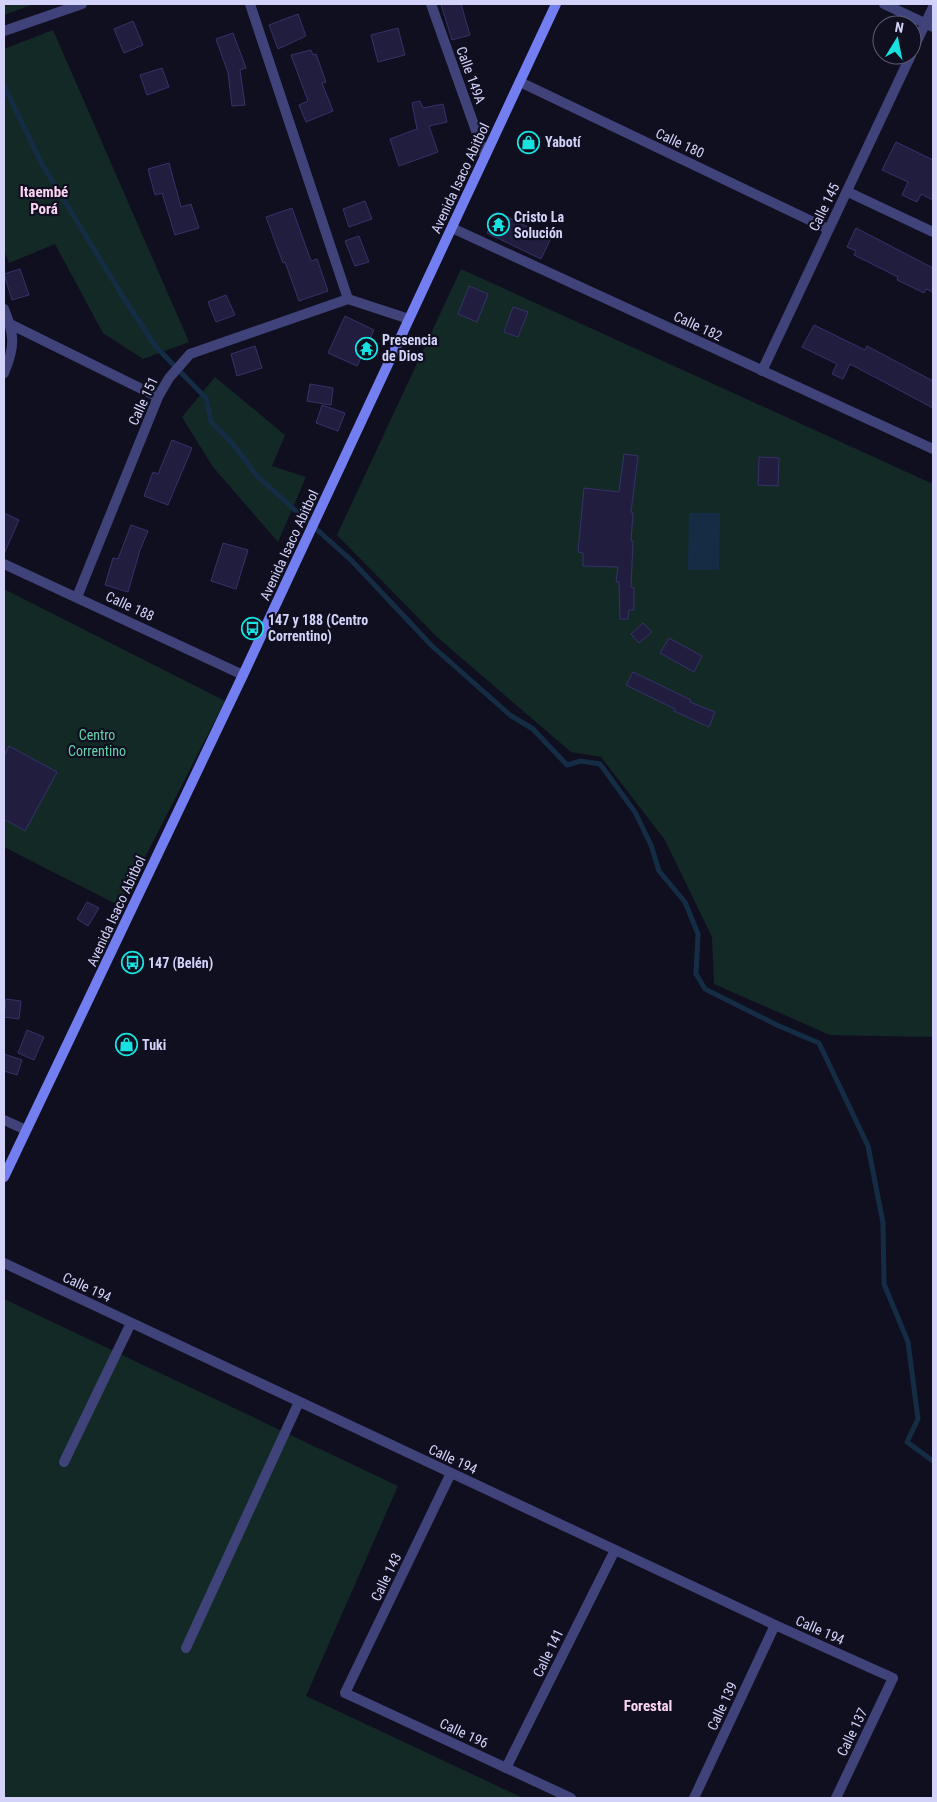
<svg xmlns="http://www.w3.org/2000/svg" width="937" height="1802" font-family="'Roboto Condensed',sans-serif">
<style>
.green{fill:#132926}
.water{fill:#142d45}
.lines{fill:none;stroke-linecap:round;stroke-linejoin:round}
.stream{stroke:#142d45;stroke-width:5}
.building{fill:#201d3f;stroke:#363269}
.minor{stroke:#3f437a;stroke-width:10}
.secondary{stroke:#737ff1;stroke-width:10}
.labels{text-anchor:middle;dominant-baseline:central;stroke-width:4.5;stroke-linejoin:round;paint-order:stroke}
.street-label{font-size:14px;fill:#d3d3fa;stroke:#100f20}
.poi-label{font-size:14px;font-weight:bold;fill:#d3d3fa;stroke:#100f20;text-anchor:start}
.park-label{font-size:14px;fill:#66d3ab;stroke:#100f20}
.neighbourhood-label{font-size:15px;font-weight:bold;fill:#fbd4f1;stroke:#100f20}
</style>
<rect width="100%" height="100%" fill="#100f20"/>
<g class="green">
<path d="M4,4H34L4,15Z"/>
<path d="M53,30L189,342L143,359L103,333L55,244L9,263L4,250V49Z"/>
<path d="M461,269L933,484V1037L830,1035L714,984L712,937L665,840L601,757L571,752L437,637L337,535Z"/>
<path d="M215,377L285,435L272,466L306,477L278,542L213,467L182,417Z"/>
<path d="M4,589L225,701L120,906L4,847Z"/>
<path d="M4,1299L398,1486L306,1696L523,1798H4Z"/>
</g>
<path class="water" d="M689,513H720L719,570H688Z"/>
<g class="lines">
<path class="stream" d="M4,86L42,164L125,300L156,347L206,398L211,422L233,444L258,477L352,561L432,646L510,715L533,729L567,765L581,761L600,764L635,812L651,845L659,871L685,902L698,934L696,974L705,989L779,1026L819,1043L868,1146L883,1223L884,1284L908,1342L918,1419L907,1442L933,1461"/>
</g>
<g class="building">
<path d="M441,4H461L470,35L452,40Z"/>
<path d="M298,14L306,36L278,49L269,25Z"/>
<path d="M133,21L143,45L124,53L114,29Z"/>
<path d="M398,28L405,55L378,62L371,35Z"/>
<path d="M233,33L246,68L240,70L245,105L232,106L228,73L216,39Z"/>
<path d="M311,50L313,55L316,54L326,82L322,83L333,111L306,122L299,105L308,101L291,55Z"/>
<path d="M162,68L169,87L147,95L140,75Z"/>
<path d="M420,101L423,108L443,104L447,122L429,126L438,152L399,166L390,139L417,129L412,103Z"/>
<path d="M896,142L933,160V200L921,194L917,202L902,195L908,182L882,170Z"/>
<path d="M169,163L181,207L191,204L199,228L175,235L162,193L155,195L148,169Z"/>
<path d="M365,201L372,219L349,227L343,209Z"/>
<path d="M292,208L311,261L317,259L328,291L299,301L285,262L283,263L266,217Z"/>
<path d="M497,212L551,238L541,259L487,233Z"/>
<path d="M856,228L933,268V292L926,289L924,293L897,280L898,277L854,255L856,251L847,247Z"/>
<path d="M359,236L369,262L355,266L345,241Z"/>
<path d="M20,269L29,295L12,300L4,274Z"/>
<path d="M469,286L488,294L477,322L458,314Z"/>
<path d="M226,295L235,315L216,322L208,302Z"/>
<path d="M513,307L528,312L518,337L504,332Z"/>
<path d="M345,316L374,330L357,366L328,353Z"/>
<path d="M814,325L865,350L867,346L933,381V408L850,364L843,379L832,374L837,364L802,347Z"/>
<path d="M255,346L262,368L237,376L231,354Z"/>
<path d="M310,384L333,388L331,405L307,401Z"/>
<path d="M322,405L345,413L338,431L316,423Z"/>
<path d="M172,440L192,448L168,505L144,496L153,472L158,474Z"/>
<path d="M624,454L638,456L631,512L633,513L631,541H633L631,587L634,588V610H629L628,619H620L619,582H616L618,567L583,566V553L578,552L584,488L619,492Z"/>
<path d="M759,457L779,458L778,486L758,485Z"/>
<path d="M4,513L19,520L4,554Z"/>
<path d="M131,525L148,531L140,550L128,592L105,585L113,558L118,559Z"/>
<path d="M223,543L248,550L236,589L211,581Z"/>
<path d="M643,623L652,632L639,643L631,634Z"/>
<path d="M669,638L702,656L694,672L660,653Z"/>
<path d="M633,672L691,700L690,702L715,712L709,727L674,711L675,709L626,685Z"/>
<path d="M9,746L57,772L25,831L4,819V756Z"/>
<path d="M87,902L99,908L88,926L77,919Z"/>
<path d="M6,999L21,1001L19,1019L4,1017Z"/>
<path d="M27,1030L44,1037L34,1060L18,1053Z"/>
<path d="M4,1054L22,1060L17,1075L4,1071Z"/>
</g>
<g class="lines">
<g class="minor">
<path d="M250,4L348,299"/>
<path d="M431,4L485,156"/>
<path d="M884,4L933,27"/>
<path d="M4,31L82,4"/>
<path d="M912,52L933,7"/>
<path d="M520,82L828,229"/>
<path d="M848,192L933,232"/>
<path d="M452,228L933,449"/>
<path d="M4,309C15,335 15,347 4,373"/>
<path d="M12,325L158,397"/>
<path d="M762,371L911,55"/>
<path d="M4,564L243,675"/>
<path d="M77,597L158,397L169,378L190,354L348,299L409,319"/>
<path d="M4,1120L26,1130"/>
<path d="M4,1263L775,1625L893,1678L836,1798"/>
<path d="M64,1462L131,1323"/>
<path d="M451,1473L345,1693L571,1798"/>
<path d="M186,1648L299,1402"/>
<path d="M506,1768L615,1550"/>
<path d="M694,1798L775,1625"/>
</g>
<path class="secondary" d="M4,1177L243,675L556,4"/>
</g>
<defs>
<symbol id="shop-ring" viewBox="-11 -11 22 22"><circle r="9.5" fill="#100f20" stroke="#17e2df" stroke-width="1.5"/><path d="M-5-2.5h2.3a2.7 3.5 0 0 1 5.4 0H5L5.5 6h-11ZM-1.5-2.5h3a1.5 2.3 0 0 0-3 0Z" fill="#17e2df"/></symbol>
<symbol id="temple-ring" viewBox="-11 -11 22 22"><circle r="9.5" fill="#100f20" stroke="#17e2df" stroke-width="1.5"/><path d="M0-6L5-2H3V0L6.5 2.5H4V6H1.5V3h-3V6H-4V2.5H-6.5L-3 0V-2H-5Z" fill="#17e2df"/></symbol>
<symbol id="bus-ring" viewBox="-11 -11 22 22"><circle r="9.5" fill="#100f20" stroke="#17e2df" stroke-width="1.5"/><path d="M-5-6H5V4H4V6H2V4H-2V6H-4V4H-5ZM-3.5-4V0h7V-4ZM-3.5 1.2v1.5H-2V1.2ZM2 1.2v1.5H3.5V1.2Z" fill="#17e2df"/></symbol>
</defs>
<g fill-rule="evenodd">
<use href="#shop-ring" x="516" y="130" width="25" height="25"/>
<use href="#temple-ring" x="486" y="212" width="25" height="25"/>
<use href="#temple-ring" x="354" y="336" width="25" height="25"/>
<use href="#bus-ring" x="240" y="616" width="25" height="25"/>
<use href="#bus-ring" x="120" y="950" width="25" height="25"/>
<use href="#shop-ring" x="114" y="1032" width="25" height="25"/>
</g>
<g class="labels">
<g class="street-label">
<text transform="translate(471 75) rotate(70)">Calle 149A</text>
<text transform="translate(680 143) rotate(25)">Calle 180</text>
<text transform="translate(460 178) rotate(-65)">Avenida Isaco Abitbol</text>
<text transform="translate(824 207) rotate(-64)">Calle 145</text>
<text transform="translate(698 326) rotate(25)">Calle 182</text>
<text transform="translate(143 401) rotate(-65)">Calle 151</text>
<text transform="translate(289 545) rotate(-65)">Avenida Isaco Abitbol</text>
<text transform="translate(130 606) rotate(25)">Calle 188</text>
<text transform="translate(116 911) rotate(-65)">Avenida Isaco Abitbol</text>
<text transform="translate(87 1287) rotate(25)">Calle 194</text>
<text transform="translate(453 1459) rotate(25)">Calle 194</text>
<text transform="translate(386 1577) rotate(-64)">Calle 143</text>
<text transform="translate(820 1630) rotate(24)">Calle 194</text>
<text transform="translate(548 1653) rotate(-64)">Calle 141</text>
<text transform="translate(722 1706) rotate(-65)">Calle 139</text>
<text transform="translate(852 1732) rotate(-64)">Calle 137</text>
<text transform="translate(464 1733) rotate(25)">Calle 196</text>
</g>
<g class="poi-label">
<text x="545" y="142">Yabotí</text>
<text x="514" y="217">Cristo La<tspan x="514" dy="16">Solución</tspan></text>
<text x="382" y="340">Presencia<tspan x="382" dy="16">de Dios</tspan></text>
<text x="268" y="620">147 y 188 (Centro<tspan x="268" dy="16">Correntino)</tspan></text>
<text x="148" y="963">147 (Belén)</text>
<text x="142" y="1045">Tuki</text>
</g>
<g class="park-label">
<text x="97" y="735">Centro<tspan x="97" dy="16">Correntino</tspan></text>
</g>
<g class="neighbourhood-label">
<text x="44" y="192">Itaembé<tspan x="44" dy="17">Porá</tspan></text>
<text x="648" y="1706">Forestal</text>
</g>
</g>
<rect width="937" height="1802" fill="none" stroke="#d3d3fa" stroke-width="10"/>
<g transform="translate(897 40) rotate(10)"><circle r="24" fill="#100f20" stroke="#5e5d77"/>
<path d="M0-4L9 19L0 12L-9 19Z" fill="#17e2df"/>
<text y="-8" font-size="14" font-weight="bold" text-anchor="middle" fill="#d3d3fa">N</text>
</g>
</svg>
